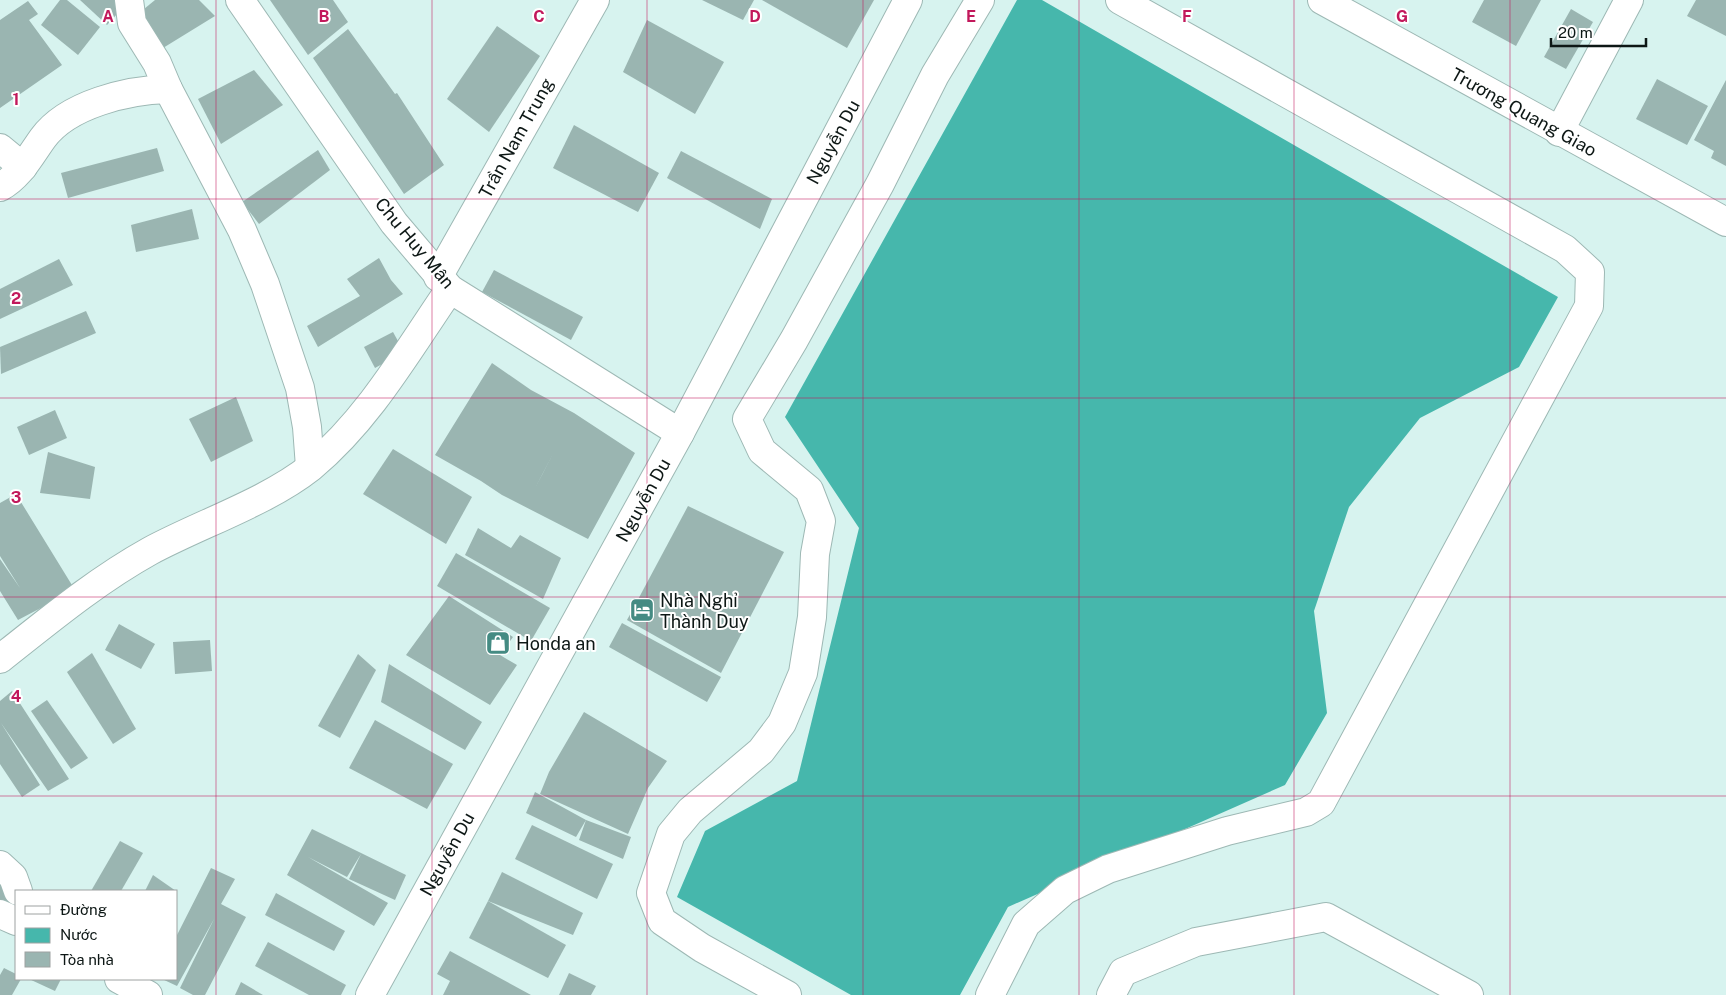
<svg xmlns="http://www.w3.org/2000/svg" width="1726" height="995" font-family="'Public Sans',sans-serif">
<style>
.water{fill:#46b7ac}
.building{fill:#9ab5b1;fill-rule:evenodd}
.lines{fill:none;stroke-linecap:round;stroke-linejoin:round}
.minor-casing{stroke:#9db8b4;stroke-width:30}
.minor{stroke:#fff;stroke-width:28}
.grid{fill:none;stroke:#c2185b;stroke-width:1;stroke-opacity:0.55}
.labels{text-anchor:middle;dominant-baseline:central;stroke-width:4;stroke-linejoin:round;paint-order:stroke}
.street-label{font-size:18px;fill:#0d1715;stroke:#fff}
.poi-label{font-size:18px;fill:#0d1715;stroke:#fff;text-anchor:start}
.grid-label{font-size:16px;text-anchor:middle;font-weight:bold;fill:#c2185b;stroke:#fff;stroke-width:4;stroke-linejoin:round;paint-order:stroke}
</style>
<rect width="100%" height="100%" fill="#d7f3ef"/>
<path class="water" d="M1017,0H1042L1558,297L1519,367L1420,418L1349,507L1314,611L1327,713L1285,785L1008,907L960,995H851L677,897L705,831L797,781L859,528L785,417Z"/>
<g class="building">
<path d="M60,0H67L100,27L78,55L41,25Z"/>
<path d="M80,0H126L128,2L107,25Z"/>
<path d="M155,0H199L215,16L163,48L138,14Z"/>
<path d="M270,0H333L348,22L308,55Z"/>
<path d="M702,0H754L743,20Z"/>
<path d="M762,0H874L847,48Z"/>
<path d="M1484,0H1541L1516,46L1472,22Z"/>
<path d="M1696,0H1726V36L1687,16Z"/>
<path d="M28,1L38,14L29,20L62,65L0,108V20Z"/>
<path d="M1571,9L1593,22L1566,69L1544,57Z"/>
<path d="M647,20L724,62L695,114L623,72Z"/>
<path d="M497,26L540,56L489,132L447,99Z"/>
<path d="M348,29L395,94L397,93L444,165L404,194L313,58Z"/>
<path d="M254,70L283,105L221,144L198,99Z"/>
<path d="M1657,79L1708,106L1687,145L1636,119Z"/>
<path d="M1726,80V166L1711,158L1714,151L1694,140Z"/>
<path d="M574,125L659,173L638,212L553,168Z"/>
<path d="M157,148L164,171L68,198L61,173Z"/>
<path d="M318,150L330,170L259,224L242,202Z"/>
<path d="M681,151L772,199L760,229L667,178Z"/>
<path d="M192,209L199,239L136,252L131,225Z"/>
<path d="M379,258L391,280L403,294L318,347L307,326L360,296L347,279Z"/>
<path d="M59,259L73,285L0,319V289Z"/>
<path d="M494,270L583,317L571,340L482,292Z"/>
<path d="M86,311L96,333L1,374L0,347Z"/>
<path d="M393,332L404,352L375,368L364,347Z"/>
<path d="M492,363L531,390L574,413L635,453L588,539L502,495L481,481L435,455ZM555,450L542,475L534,490Z"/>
<path d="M236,397L253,441L211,462L189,419Z"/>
<path d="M55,410L67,438L29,455L17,427Z"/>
<path d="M393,449L472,497L446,544L363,494Z"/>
<path d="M48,452L95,467L90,499L40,493Z"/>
<path d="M16,494L75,590L18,620L0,591V559L20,588L0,556V503Z"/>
<path d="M688,506L784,552L721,673L627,620Z"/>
<path d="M478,528L511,548L520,535L561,558L543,599L465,555Z"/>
<path d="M456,553L550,608L531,641L437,586Z"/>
<path d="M449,596L513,637L500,655L517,665L490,705L406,655Z"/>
<path d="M622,623L721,677L707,702L609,647Z"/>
<path d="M119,624L155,644L141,669L105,650Z"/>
<path d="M210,640L212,671L175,674L173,642Z"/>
<path d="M92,653L136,729L113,744L67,672Z"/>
<path d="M358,654L376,670L340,738L318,726Z"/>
<path d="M389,664L482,722L465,750L381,702Z"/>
<path d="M12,691L69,779L48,791L1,723L40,785L22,797L0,764V701Z"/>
<path d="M47,700L88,758L71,769L31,711Z"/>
<path d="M584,712L667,761L648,788L628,834L540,794L549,772Z"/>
<path d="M375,720L453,764L427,809L349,768Z"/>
<path d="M535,792L586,820L631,837L623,859L579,840L586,820L576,837L526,813Z"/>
<path d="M532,825L613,864L597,899L515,859Z"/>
<path d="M312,829L406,875L395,900L349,879L361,854L347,877L308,857L388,903L374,926L287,875Z"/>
<path d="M120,841L143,853L121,891H91Z"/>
<path d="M211,868L235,879L221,904L246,917L205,995H193L180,988L214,919L177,986L162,979H176V937Z"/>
<path d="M502,872L583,913L573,935L488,901Z"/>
<path d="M153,875L176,891H145Z"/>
<path d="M0,878L14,896L2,906L0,904Z"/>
<path d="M276,893L345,931L334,951L265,915Z"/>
<path d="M488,901L566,945L548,978L469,938Z"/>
<path d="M268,942L346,985L341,995H309L255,966Z"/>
<path d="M450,951L531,995H443L450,981L437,974Z"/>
<path d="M4,968L16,974V979H21L12,995H0V975Z"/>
<path d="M569,973L596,986L591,995H559Z"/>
<path d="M29,979H61L55,991Z"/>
<path d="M241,982L263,995H235Z"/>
</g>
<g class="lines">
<defs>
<g id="minor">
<path d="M129,0L132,23L157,63L168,89L242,230L265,284L300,388L307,427L310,467"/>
<path d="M240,0L394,223L450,289L680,433"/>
<path d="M1322,0L1726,222"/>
<path d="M1559,132L1629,0"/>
<path d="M0,148L23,167"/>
<path d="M0,187C20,176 30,156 43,138C68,104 128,90 168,89"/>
<path d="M438,277L595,0"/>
<path d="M0,659C48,621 96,581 150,551C200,524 267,502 311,467C369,419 408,350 450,289"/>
<path d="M0,865L13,877L18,891"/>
<path d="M0,914L16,921"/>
<path d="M119,979L148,995"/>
<path d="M370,995L680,433L908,0"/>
<path d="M787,995L702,948L662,921L651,893L671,834L690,811L761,751L782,723L803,673L812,617L815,554L821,521L809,490L762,451L747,419L794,340L880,184L935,75L980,0"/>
<path d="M990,995L1026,924L1065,890L1108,869L1227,831L1306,812L1321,803L1589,306L1590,272L1565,249L1120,0"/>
<path d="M1111,995L1123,972L1196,942L1326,917L1469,995"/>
</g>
</defs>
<use href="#minor" class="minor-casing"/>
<use href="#minor" class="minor"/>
</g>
<path class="grid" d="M216,0V995M432,0V995M647,0V995M863,0V995M1079,0V995M1294,0V995M1510,0V995M0,199H1726M0,398H1726M0,597H1726M0,796H1726"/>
<defs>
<symbol id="hotel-square" viewBox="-11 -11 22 22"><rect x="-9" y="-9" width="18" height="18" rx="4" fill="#458b83" stroke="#fff"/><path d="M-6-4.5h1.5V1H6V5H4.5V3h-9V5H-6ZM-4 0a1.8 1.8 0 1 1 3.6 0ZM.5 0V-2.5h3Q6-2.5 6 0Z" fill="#fff"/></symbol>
<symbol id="shop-square" viewBox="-11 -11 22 22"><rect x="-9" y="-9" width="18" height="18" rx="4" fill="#458b83" stroke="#fff"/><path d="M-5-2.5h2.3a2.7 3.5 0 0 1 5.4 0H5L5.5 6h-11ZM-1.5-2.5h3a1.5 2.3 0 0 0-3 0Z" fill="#fff"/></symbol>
</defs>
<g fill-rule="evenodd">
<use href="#hotel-square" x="628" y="596" width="28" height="28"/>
<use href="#shop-square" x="484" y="629" width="28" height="28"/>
</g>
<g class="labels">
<g class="street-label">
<text transform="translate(1524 112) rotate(29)">Trương Quang Giao</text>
<text transform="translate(516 138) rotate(-61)">Trần Nam Trung</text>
<text transform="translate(833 142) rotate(-62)">Nguyễn Du</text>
<text transform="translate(415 243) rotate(50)">Chu Huy Mân</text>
<text transform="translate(643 500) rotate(-61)">Nguyễn Du</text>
<text transform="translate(447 854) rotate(-61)">Nguyễn Du</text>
</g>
<g class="poi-label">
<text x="660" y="600">Nhà Nghỉ<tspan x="660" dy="21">Thành Duy</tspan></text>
<text x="516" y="643">Honda an</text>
</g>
</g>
<g class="grid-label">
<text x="108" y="22">A</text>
<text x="324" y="22">B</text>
<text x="539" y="22">C</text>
<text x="755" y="22">D</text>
<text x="971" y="22">E</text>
<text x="1187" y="22">F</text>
<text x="1402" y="22">G</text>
<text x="16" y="105">1</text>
<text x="16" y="304">2</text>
<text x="16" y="503">3</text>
<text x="16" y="702">4</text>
</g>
<rect x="15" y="890" width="162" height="90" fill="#ffffff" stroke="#9ea2a1"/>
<rect x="25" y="906" width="25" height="8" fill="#ffffff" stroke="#9ea2a1"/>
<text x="60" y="915" font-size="15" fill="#0d1715">Đường</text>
<rect x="25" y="928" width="25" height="15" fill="#46b7ac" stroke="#9ea2a1"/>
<text x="60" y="940" font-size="15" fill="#0d1715">Nước</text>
<rect x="25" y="952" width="25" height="15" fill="#9ab5b1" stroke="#9ea2a1"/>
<text x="60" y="965" font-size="15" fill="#0d1715">Tòa nhà</text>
<path d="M1551 38v8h95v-8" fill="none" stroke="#0d1715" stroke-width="2.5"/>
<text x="1558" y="38" font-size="15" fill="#0d1715" stroke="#ffffff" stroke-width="4" paint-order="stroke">20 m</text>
</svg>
